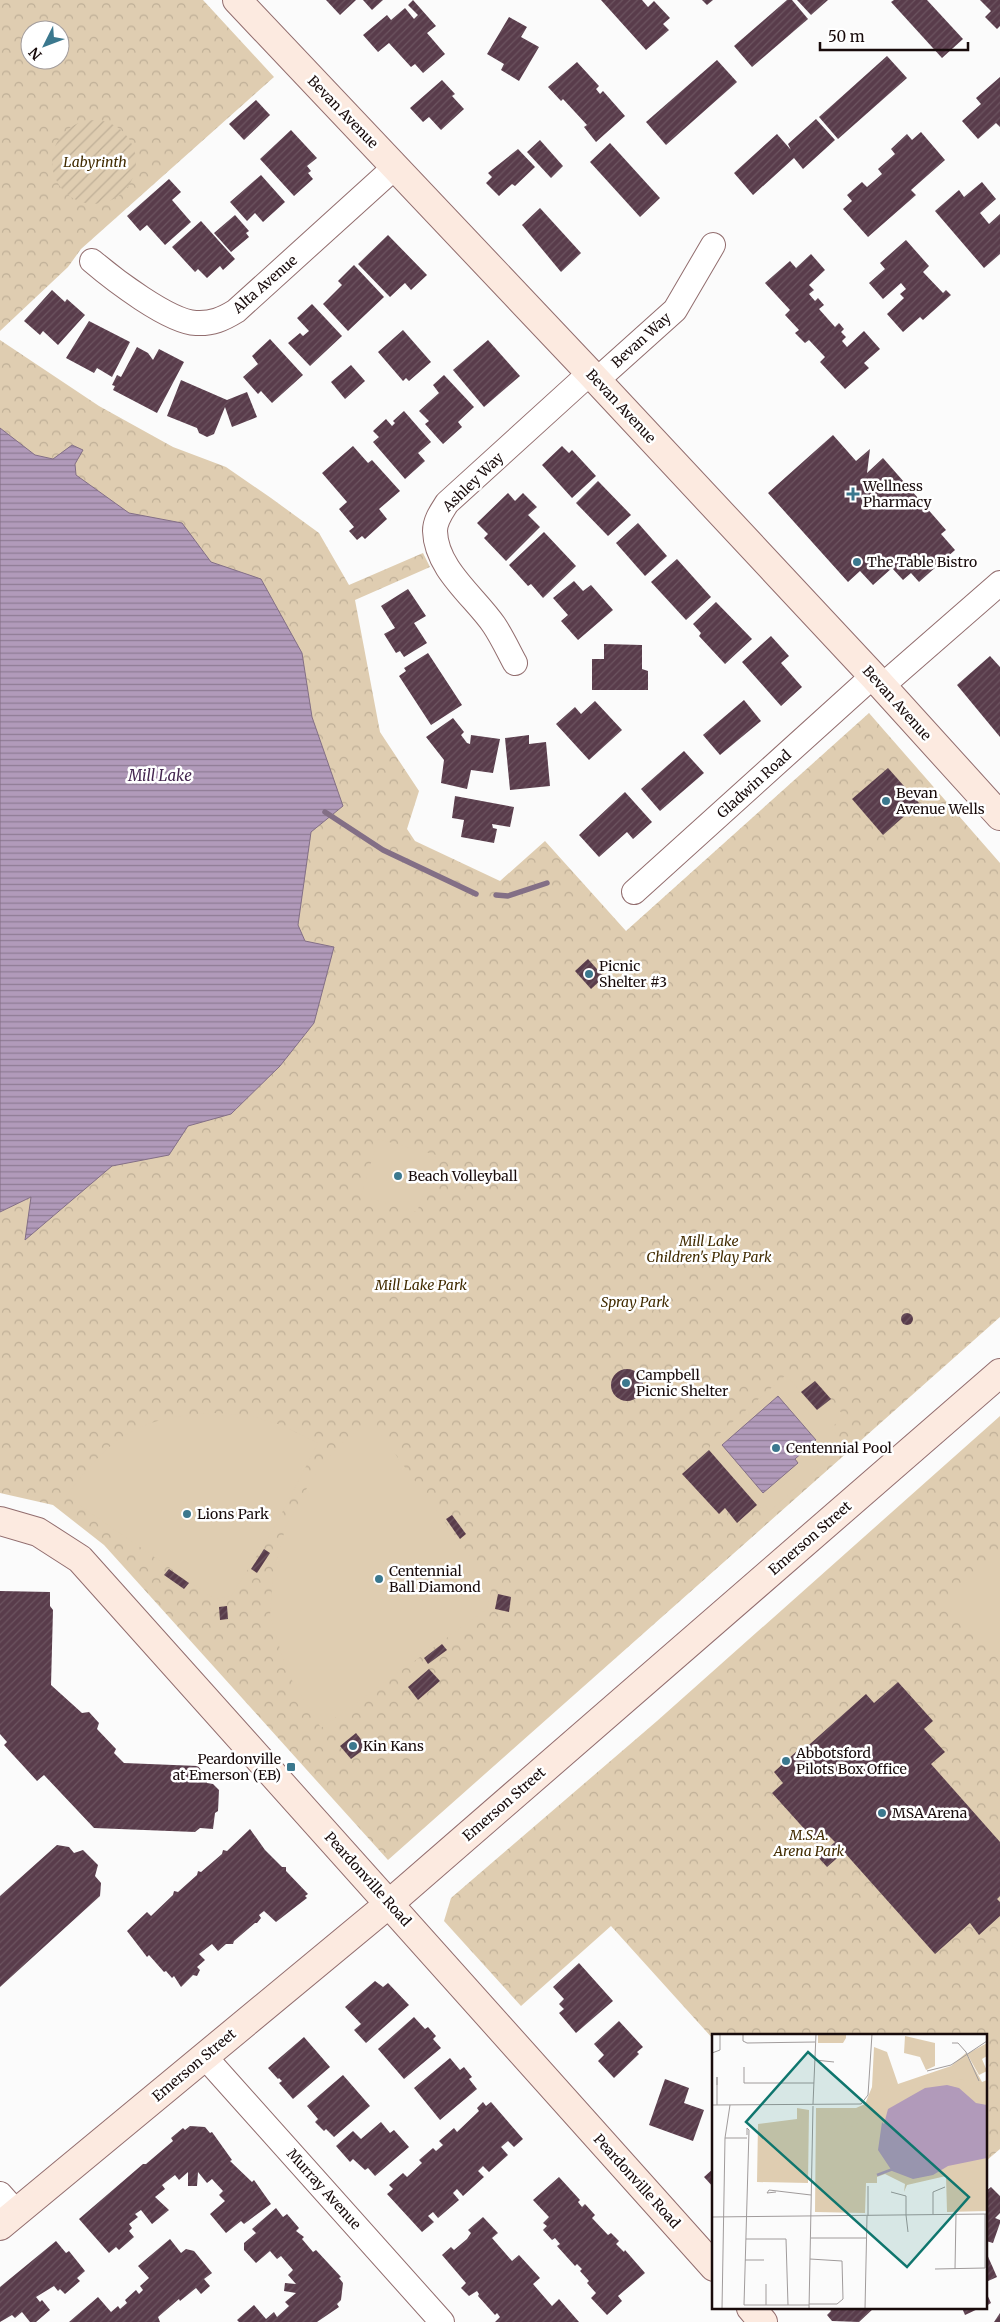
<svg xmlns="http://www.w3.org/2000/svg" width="1000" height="2322" font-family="Merriweather,serif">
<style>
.park{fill:url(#park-crowns);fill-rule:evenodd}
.garden{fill:url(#garden-furrows)}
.pitch{fill:#dfcdb1}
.water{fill:url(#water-rules);stroke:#836f86}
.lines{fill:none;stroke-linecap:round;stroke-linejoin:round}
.stream{stroke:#836f86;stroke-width:5.5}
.building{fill:url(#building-hatch)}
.street-casing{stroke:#926d6e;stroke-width:26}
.secondary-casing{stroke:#926d6e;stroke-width:30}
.street{stroke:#fff;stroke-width:24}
.secondary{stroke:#fceae0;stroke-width:28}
.poi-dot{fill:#3b788e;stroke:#fff;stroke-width:2}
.labels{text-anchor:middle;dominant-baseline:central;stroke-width:5;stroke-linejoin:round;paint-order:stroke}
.street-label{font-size:14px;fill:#180b0b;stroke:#fff}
.park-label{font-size:14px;font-style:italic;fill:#412b00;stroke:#fff}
.poi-label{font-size:14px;fill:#180b0b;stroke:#fff;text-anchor:start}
.water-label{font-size:15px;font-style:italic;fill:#43244f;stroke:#fff}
.inset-river{fill:none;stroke:#b19aba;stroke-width:2.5}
.inset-road{fill:none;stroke:#a09b9b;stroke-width:1}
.view{fill:#0f766e;fill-opacity:0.15;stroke:#0f766e;stroke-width:2.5}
.inset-edge{fill:none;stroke:#180b0b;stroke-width:2.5}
</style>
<defs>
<pattern id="park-crowns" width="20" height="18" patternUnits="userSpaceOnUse" patternTransform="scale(1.25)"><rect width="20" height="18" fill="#dfcdb1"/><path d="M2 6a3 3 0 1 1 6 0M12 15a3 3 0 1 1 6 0" fill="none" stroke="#bfaf97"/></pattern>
<pattern id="garden-furrows" width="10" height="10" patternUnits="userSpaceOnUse" patternTransform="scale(1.25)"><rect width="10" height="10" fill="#dfcdb1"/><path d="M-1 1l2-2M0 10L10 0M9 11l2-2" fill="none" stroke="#bfaf97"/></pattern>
<pattern id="water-rules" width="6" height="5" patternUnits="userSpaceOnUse" patternTransform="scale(1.25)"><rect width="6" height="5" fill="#b19aba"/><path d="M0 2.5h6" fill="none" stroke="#8f7c95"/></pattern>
<pattern id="building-hatch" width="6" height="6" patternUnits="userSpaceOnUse" patternTransform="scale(1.25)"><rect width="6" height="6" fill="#593c4b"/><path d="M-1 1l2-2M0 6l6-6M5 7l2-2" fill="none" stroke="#6c5460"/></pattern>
</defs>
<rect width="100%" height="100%" fill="#fbfbfb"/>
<g class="park">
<path d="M0,0H203L274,77L81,249L68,267L0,331ZM30,30H60V60H30Z"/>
<path d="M0,340L99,406L173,447L226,467L271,498L319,533L349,585L423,553L430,567L355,600L380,732L419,791L407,829L415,841L500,881L545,841L626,931L869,713L1000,863V1317L388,1860L104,1545L53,1505L0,1493Z"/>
<path d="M1000,1416V2149L986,2161V2036H714V2040L611,1926L521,2006L444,1921L451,1898L657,1721Z"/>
</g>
<circle class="garden" cx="94" cy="162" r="42"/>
<g class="pitch">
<path d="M378,1139L436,1155L417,1212L361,1196Z"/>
<path d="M786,1375L801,1392L815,1381L844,1416L831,1428L846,1445L770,1511L765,1505L761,1508L757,1505L737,1523L725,1508L719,1514L682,1474L709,1451L711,1441Z"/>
<path d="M212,1413L248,1415L281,1425L318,1443L272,1532L231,1596L215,1599L66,1496C111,1437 136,1417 212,1413Z"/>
<path d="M371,1421L492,1586L487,1609L321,1728L287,1672L270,1616L273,1572L286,1526L312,1479L338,1446Z"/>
<path d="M1000,1549V1658L998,1660L944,1599Z"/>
</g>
<g class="water">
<path d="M0,428L35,455L53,459L72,445L83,450L75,464L76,475L129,513L182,523L211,562L261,579L302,653L312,717L343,806L311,832L298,925L305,941L334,947L314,1023L280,1066L231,1114L188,1126L169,1155L112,1166L25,1240L31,1197L0,1212Z"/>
<path d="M778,1396L816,1440L795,1459L798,1463L763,1493L722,1445Z"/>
</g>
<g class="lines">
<g class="stream">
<path d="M325,812L383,850L476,894"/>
<path d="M496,895L508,896L547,883"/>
</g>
</g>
<g class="building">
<path d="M326,0H356L340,15Z"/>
<path d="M363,0H383L372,10Z"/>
<path d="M413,0L436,26L427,33L445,54L423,73L415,64L411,67L389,43L378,52L363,35L387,15L391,20L405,8L414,19L418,15L408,5Z"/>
<path d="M601,0H642L648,7L654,1L670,18L663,24L669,30L646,50Z"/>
<path d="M702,0H713L707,5Z"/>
<path d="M787,0H792L808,19L752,67L734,46Z"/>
<path d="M797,0H828L811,15Z"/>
<path d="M894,0H927L963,39L942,58L891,2Z"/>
<path d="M980,0H1000V26L997,29L985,17L991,11Z"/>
<path d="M509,17L527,27L521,37L539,47L519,81L501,70L504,64L487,54Z"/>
<path d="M887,56L907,78L838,139L819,117Z"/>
<path d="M717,60L737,82L666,145L646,122Z"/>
<path d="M577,62L599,86L596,89L600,94L603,91L625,116L596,142L584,127L587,125L563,99L561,101L548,87Z"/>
<path d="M1000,77V127L996,123L978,139L962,121L981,104L976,98Z"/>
<path d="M442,80L455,94L452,96L464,109L441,130L429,117L423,122L410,108Z"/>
<path d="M256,100L270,115L244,140L229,124Z"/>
<path d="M816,119L835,140L803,169L794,158L753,195L734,173L777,134L791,150L788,144Z"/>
<path d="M291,130L317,158L307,166L311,171L308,173L313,179L294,196L260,159Z"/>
<path d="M921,132L945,160L911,190L916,195L868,237L843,209L852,201L847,195L862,182L867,187L882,174L878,169L895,154L891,149L907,134L912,140Z"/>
<path d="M540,140L563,166L551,178L527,152Z"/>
<path d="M610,143L660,198L640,217L590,162Z"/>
<path d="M518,149L535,167L515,186L512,184L499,196L486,183L492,177L488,173Z"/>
<path d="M261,175L285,202L263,222L255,213L247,221L230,202Z"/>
<path d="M169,179L181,192L172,200L191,222L165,245L147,225L140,231L127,216Z"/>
<path d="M982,182L996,199L980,213L989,224L1000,214V254L984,268L935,211L959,190L964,197Z"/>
<path d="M540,208L581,253L561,272L522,225Z"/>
<path d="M235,215L249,231L246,233L249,237L231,252L214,233Z"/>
<path d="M201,221L235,259L223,270L220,266L207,278L198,269L195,272L172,247Z"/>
<path d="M388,235L427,275L411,290L405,283L390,297L358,264Z"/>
<path d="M906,240L929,266L923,272L943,293L946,290L951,295L923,320L920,317L903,332L887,314L904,298L900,294L906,289L901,283L883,299L869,283L885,269L880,263Z"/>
<path d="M811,254L825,270L809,285L814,290L809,294L815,301L818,298L824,305L819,309L835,327L839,323L844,329L841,332L846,337L842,341L847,347L864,331L880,349L864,363L869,368L845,389L820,362L825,357L809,340L805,343L795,333L799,330L785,315L790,310L765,283L790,261L796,268Z"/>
<path d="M354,265L384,297L348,331L323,304L342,285L338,281Z"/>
<path d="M52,290L65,302L67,299L85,315L58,345L43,331L40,335L24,321Z"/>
<path d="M312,304L342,336L310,366L288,343L300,333L303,336L309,331L297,318Z"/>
<path d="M89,321L130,342L112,377L97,368L94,373L66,358Z"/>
<path d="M403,330L431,362L409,381L406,378L403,381L378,352Z"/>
<path d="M270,339L303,375L272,403L261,391L258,394L243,377L258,364L252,356Z"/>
<path d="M488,340L520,376L484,407L453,370Z"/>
<path d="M137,347L148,353L153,360L159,349L184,362L157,413L113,390L115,386L112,385L117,375L121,377Z"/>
<path d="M351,365L365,381L345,399L331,382Z"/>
<path d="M444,375L474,407L458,422L462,427L443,444L425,424L429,421L419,411L439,393L433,385Z"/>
<path d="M181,380L227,400L247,392L257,417L232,427L225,407L214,434L207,437L199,433L197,428L167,416Z"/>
<path d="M404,411L431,442L418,453L425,461L405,479L373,442L379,437L373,431L386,419L392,426L395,423L393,421Z"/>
<path d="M833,435L856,461L870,449L867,473L883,458L946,530L941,534L955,550L919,582L911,573L903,580L892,568L873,585L860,571L848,582L768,493Z"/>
<path d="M353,446L368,463L372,460L400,491L379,509L387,519L365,539L362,536L357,540L349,531L354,527L339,509L347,502L322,473Z"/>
<path d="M562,446L569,453L572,450L596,476L572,498L542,465Z"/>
<path d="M598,481L631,515L608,536L576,503Z"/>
<path d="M508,493L515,501L523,493L537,507L528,515L540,527L506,561L484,538L488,534L477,523Z"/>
<path d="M638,523L667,556L645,576L616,543Z"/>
<path d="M544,532L576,566L543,598L531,584L528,586L509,565Z"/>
<path d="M677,559L711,597L686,620L651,582Z"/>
<path d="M574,581L583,591L591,585L613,610L578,640L561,621L568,615L553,598Z"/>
<path d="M408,589L426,616L414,623L427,643L404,657L400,651L396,653L384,634L395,628L381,606Z"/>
<path d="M716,602L752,639L725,664L699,636L701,633L693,624Z"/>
<path d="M771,636L789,656L781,663L802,687L781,706L742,662Z"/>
<path d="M604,644L642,645V669L648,671V690H592V659H604Z"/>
<path d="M428,653L462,705L431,725L399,676L406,671L404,668Z"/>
<path d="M990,656L1000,667V737L957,685Z"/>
<path d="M744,700L761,721L720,755L703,735Z"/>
<path d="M595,701L622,730L589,760L556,724L575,707L581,714Z"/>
<path d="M453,718L464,732L461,735L467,743L470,744L471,735L500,739L493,773L471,770L467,789L441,783L444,760L426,737Z"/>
<path d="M529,735V744L546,742L550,786L510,790L505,738Z"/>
<path d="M684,751L704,773L660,811L641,789Z"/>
<path d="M888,768L919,803L883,835L852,799Z"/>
<path d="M625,792L652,822L633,839L627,832L599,857L579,835Z"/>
<path d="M455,796L514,807L510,827L492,824L493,828L497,829L494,843L461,837L464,820L452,818Z"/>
<path d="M588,959L604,977L591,989L575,971Z"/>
<circle cx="907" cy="1319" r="6"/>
<circle cx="627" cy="1385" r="16"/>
<path d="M815,1381L831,1399L817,1410L801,1392Z"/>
<path d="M709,1450L757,1505L737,1523L725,1508L719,1514L682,1474Z"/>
<path d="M452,1515L466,1534L460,1539L446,1519Z"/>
<path d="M264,1549L270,1553L257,1573L251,1569Z"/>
<path d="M169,1569L189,1583L184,1589L164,1575Z"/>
<path d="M0,1591L50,1592V1606L53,1610L51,1685L82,1713L89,1712L99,1723L97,1729L116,1749L114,1753L124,1763L198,1766L207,1778V1783L213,1784L219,1790L218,1811L215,1813L213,1829L200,1828L195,1832L94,1828L44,1775L37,1781L4,1745L7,1742L0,1734Z"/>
<path d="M498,1594L511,1597L509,1612L495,1609Z"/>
<path d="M227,1606L228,1619L220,1620L219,1607Z"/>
<path d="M442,1644L447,1650L428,1664L424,1658Z"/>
<path d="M429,1669L440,1681L418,1700L408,1687Z"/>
<path d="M898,1682L933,1721L924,1729L945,1752L931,1764L1000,1842V1896L997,1899L1000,1902V1916L979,1935L970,1923L935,1954L844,1852L827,1867L818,1857L835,1842L827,1834L817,1843L772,1793L783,1783L774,1772L798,1750L801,1752L866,1694L874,1703Z"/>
<path d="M356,1733L367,1747L351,1759L340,1746Z"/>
<path d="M250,1829L265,1850L282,1867H286V1871L308,1894L305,1896L307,1898L276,1922L264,1911L259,1915L261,1918L257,1923H255L234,1941L233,1944H226L218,1951L212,1944L199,1954L205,1960L197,1967L200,1970L197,1976L193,1975L181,1987L174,1976L172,1978L166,1971L164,1972L149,1955L147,1957L127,1931L147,1912L151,1916L173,1895L174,1891L178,1892L197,1875L198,1871L201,1872L222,1854L223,1850L227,1851Z"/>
<path d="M57,1845L69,1847L74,1853L83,1850L98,1865L95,1876L101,1883L100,1896L0,1987V1896Z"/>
<path d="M579,1963L613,2001L576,2033L559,2013L564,2009L559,2004L564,1999L553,1987Z"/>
<path d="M375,1981L383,1987L388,1983L409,2005L366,2043L354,2030L361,2024L345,2007Z"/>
<path d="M414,2017L425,2029L428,2027L436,2036L433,2039L441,2048L404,2079L378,2049Z"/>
<path d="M619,2021L643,2047L637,2052L639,2054L614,2078L598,2061L604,2055L594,2044Z"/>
<path d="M304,2037L330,2067L293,2099L279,2083L282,2081L279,2078L278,2079L268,2068Z"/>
<path d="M450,2058L460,2070L464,2067L472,2077L469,2079L477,2089L440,2120L414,2088Z"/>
<path d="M343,2075L370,2106L334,2137L326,2129L324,2131L315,2122L318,2119L307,2106Z"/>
<path d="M665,2079L689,2088L684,2103L704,2110L693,2141L649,2125Z"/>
<path d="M483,2102L486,2106L491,2102L523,2139L514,2147L508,2141L501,2147L508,2155L489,2172L483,2166L478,2171L484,2177L463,2196L457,2189L453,2193L459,2200L438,2218L433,2212L428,2216L434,2222L422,2232L387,2194L393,2189L389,2185L403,2173L407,2177L422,2163L419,2160L433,2148L436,2151L443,2145L439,2141L454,2128L457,2132L479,2111L477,2108Z"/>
<path d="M381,2122L390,2133L394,2130L409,2147L375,2176L368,2168L365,2170L353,2159L350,2162L336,2146L353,2131L361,2139Z"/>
<path d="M190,2126L205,2127L210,2133L212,2132L232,2160L230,2161L252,2182L254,2180L271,2204L244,2224L241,2221L226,2233L210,2214L225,2201L219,2195L223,2191L212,2179L207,2183L198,2172L197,2186H188V2172L179,2180L175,2175L162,2185L165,2189L155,2197L169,2210L152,2224L141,2210L135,2214L138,2217L129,2224L132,2228L129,2231L134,2237L119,2250L116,2247L109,2253L79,2219L143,2164H146L173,2141L171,2138L183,2128L185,2130Z"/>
<path d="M714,2168V2188L704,2177Z"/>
<path d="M559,2177L580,2200L578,2202L582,2207L585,2204L595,2215L592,2218L608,2235L611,2233L619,2241L616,2244L624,2252L625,2250L645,2273L618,2296L622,2301L607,2315L591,2298L596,2293L587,2283L589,2281L580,2271L582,2269L577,2264L575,2266L557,2246L560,2244L555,2238L552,2240L543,2230L547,2226L543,2223L549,2217L533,2200Z"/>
<path d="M991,2187L1000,2196V2213L995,2218L1000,2220V2223L993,2243L986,2241V2191Z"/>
<path d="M276,2208L283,2217L287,2214L299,2228L296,2231L304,2237L302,2239L313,2252L316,2250L341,2277L339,2278L343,2283L341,2300L337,2304L339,2307L317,2322H239L237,2320L254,2305L266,2319L274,2312L277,2317L289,2306L285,2302L296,2293L284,2291L285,2283L296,2284L288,2275L293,2270L281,2256L277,2259L270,2251L256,2263L244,2250V2243L256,2233L252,2229Z"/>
<path d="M483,2217L498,2233L492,2238L512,2261L519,2255L540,2278L533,2284L552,2306L559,2299L579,2322H495L500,2317L497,2313L495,2315L478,2296L479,2294L477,2291L469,2296L461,2288L466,2283L442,2255L451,2247L454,2250L467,2239L471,2233L468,2230Z"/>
<path d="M170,2239L181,2253L186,2249L194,2251L212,2273L204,2279L210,2286L201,2294L196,2288L180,2301L179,2299L158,2317L160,2322H69L98,2297L111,2312L118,2306L120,2309L127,2303L125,2300L136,2290L139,2294L143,2290L140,2286L149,2278L138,2266Z"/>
<path d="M56,2241L66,2253L69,2251L85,2271L77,2278L80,2281L65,2294L60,2289L58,2291L54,2286L36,2297L40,2302L42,2300L50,2310L36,2322H30L22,2312L15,2318L12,2315L0,2322V2287Z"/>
<path d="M986,2252L997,2277L986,2282Z"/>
<path d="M986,2292L991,2303L986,2306Z"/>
<path d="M829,2308H874L859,2322L832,2321L827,2315L831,2311Z"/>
<path d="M962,2308H980L965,2315Z"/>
<path d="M1000,2313V2322H994Z"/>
</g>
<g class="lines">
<defs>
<g id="street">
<path d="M92,261C113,279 169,322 196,323C212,324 223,319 236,311L395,167"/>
<path d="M597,380L675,310L713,245"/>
<path d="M515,663C508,650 502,637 494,625C475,597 436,569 435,531C435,520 442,511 447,503L590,373"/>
<path d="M882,686L1000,583"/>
<path d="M634,892L873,676"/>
<path d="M205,2057L442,2322"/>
<path d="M0,2194L16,2212"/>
</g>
<g id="secondary">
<path d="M237,0L590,373L873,676L1000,816"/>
<path d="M0,1521L38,1532L80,1559L714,2267"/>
<path d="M0,2226L390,1903L1000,1373"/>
<path d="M751,2308L763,2322"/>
</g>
</defs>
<use href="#street" class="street-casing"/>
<use href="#secondary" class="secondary-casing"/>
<use href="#street" class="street"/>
<use href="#secondary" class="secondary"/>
</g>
<g class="poi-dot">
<path d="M850.5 486.5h5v5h5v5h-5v5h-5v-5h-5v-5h5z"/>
<circle cx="857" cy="562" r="5"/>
<circle cx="886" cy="801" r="5"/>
<circle cx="589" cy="974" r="5"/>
<circle cx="398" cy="1176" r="5"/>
<circle cx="626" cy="1383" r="5"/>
<circle cx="776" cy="1448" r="5"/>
<circle cx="187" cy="1514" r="5"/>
<circle cx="379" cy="1579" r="5"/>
<circle cx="353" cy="1746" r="5"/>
<circle cx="786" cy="1761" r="5"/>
<rect x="286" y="1762" width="10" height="10" rx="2.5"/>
<circle cx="882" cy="1813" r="5"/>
</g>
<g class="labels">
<g class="street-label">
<text transform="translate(343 112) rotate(46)">Bevan Avenue</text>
<text transform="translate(265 284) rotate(-41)">Alta Avenue</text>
<text transform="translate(641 340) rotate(-42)">Bevan Way</text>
<text transform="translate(621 406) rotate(47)">Bevan Avenue</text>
<text transform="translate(473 482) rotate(-44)">Ashley Way</text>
<text transform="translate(897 703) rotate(48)">Bevan Avenue</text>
<text transform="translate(754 784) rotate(-42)">Gladwin Road</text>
<text transform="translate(810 1538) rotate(-41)">Emerson Street</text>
<text transform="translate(504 1804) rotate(-41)">Emerson Street</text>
<text transform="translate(368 1879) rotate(48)">Peardonville Road</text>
<text transform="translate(194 2065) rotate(-40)">Emerson Street</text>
<text transform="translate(637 2181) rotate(48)">Peardonville Road</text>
<text transform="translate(324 2189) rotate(48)">Murray Avenue</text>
</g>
<g class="park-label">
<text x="95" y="162">Labyrinth</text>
<text x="709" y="1241">Mill Lake<tspan x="709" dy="16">Children's Play Park</tspan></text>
<text x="421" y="1285">Mill Lake Park</text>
<text x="635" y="1302">Spray Park</text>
<text x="809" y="1835">M.S.A.<tspan x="809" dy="16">Arena Park</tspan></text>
</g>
<g class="poi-label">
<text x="863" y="486">Wellness<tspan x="863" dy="16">Pharmacy</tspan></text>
<text x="867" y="562">The Table Bistro</text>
<text x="896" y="793">Bevan<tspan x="896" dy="16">Avenue Wells</tspan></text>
<text x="599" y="966">Picnic<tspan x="599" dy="16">Shelter #3</tspan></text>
<text x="408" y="1176">Beach Volleyball</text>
<text x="636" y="1375">Campbell<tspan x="636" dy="16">Picnic Shelter</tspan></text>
<text x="786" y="1448">Centennial Pool</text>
<text x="197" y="1514">Lions Park</text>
<text x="389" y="1571">Centennial<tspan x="389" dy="16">Ball Diamond</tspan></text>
<text x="363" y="1746">Kin Kans</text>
<text x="796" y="1753">Abbotsford<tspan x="796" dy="16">Pilots Box Office</tspan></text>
<text x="281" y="1759" text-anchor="end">Peardonville<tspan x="281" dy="16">at Emerson (EB)</tspan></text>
<text x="892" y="1813">MSA Arena</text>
</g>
<g class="water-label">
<text x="160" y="775">Mill Lake</text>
</g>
</g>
<g transform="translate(712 2034)">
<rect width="275" height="275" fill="#fbfbfb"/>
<path d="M275,9V22L270,25L275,37L267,41L255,20Z" fill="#dfcdb1"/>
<path d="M193,2L223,9V32L214,36L208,23L192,19ZM162,13L175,18L186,50L239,32L254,19L270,48L275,46V177L235,178L234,142L195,151L192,158L193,150L173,140L165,143V149H154L153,179L103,178L104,74H144L153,70L160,53ZM85,74L97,76L96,149L45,148L46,90L85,85Z" fill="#dfcdb1"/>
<path d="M106,0H134V4L131,9H106ZM254,25L265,44L256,47L242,44L237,34ZM149,75L148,87L137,95L132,80ZM117,78L131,84L135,100L116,98Z" fill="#dfcdb1"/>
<path d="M235,51L247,54L264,69L275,71V124L236,132L221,141L201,145L180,137L166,116L170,88L172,90L176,75L213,54Z" fill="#b19aba"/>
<path class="inset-river" d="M165,141L181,135"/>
<path class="inset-road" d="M31,0V7L35,9L103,8M240,9H246L254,18L267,47M0,19L8,16V0M103,26L122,28M32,33V49H102M215,37L239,31L275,7M101,70L104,0M0,71L149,70L156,61L160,0M5,71V43V51M35,101V94L37,96L32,271H97M13,104H35M156,152V182M64,158L55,159L57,156L99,161M179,158L194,162V181M221,180V158L233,153M194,181L196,198M0,183L275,180M99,204H154M34,205H74L76,271M33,226H52M273,234V180M223,235L273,234M243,235L244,180M97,270H125L131,265L130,227L98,225M54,271V250M10,275L13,104L18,71M97,275L101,72M153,275L155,182"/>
<path class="view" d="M96,18L257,163L195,233L34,88Z"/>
<rect width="275" height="275" class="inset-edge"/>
</g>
<g transform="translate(45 45) rotate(228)"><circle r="24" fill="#ffffff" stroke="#a39d9d"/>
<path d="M0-4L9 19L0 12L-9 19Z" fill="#3b788e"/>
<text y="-8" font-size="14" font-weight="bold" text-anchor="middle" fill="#180b0b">N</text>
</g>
<path d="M820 42v8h148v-8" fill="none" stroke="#180b0b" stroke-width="2.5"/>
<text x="828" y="42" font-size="15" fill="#180b0b" stroke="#ffffff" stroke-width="4" paint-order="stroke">50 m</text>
</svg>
